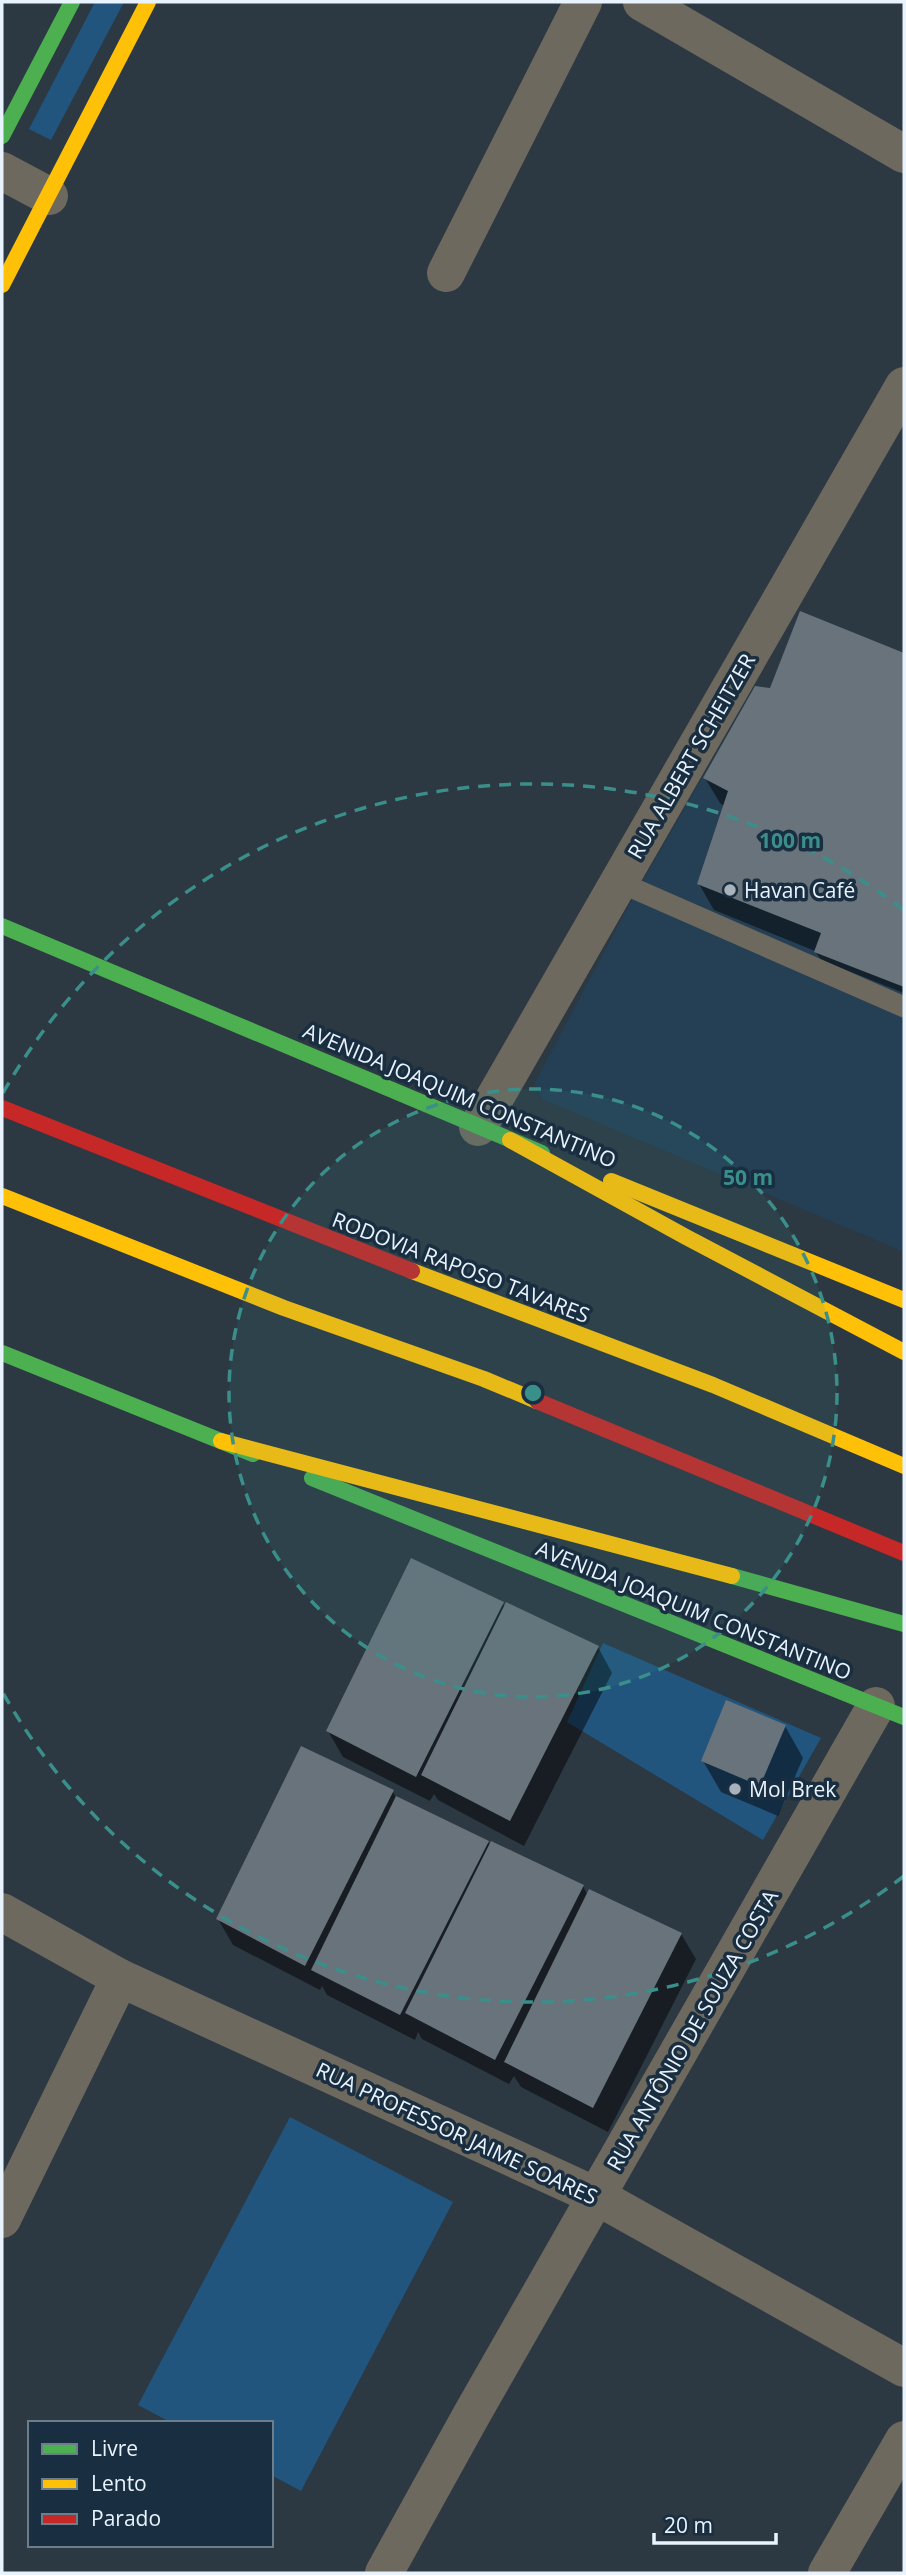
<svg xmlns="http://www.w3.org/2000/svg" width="906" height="2575" font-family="'Open Sans',sans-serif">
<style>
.built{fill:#253f54}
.green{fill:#22557e}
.shadow{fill:#0007}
.building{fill:#69737c}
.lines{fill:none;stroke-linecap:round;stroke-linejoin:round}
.lane{stroke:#6e695e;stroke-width:21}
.street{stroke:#6e695e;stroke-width:38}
.fast{stroke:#4caf50;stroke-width:16}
.slow{stroke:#ffc107;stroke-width:16}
.jam{stroke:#c62828;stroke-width:16}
.ring{fill:none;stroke:#3b8f8b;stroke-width:3.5;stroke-dasharray:12 9}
.poi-dot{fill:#a7b2bc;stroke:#192e40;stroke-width:2.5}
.labels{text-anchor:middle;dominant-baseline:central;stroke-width:7;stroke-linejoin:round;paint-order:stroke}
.street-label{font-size:21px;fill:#e9f3fd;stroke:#192e40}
.poi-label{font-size:21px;fill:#e9f3fd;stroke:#192e40;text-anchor:start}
.centre{fill:#3b8f8b;stroke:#192e40;stroke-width:3.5}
.ring-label{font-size:21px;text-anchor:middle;font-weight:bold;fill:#3b8f8b;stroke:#192e40;stroke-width:7;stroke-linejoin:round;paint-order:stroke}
</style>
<rect width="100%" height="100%" fill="#2c3842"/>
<path class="built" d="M800,611L904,653V1252L542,1099L534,1084L629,905L755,686L770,688Z"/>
<g class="green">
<path d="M95,2H124L51,140L29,129Z"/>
<path d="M603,1643L821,1738L763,1840L567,1722Z"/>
<path d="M290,2117L453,2202L301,2491L271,2475V2423H172L138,2405Z"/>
</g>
<g class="shadow">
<path d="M801,613L904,655V993L821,960L815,951L714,910L699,884L724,806L720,803L705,778L771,690Z"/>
<path d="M503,1604L505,1608L598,1647L612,1673L524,1846L438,1800L434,1794L430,1801L343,1757L328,1731Z"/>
<path d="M785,1726L803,1758L778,1816L721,1792L703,1761Z"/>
<path d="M393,1792L397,1799L488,1842L490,1846L583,1886L588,1896L681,1934L696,1959L608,2132L521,2087L514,2076L509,2084L422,2039L418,2032L415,2040L327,1995L322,1986L320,1990L233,1945L218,1919Z"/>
</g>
<g class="building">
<path d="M800,611L904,653V987L814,952L821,933L697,884L728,791L703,778L755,686L770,688Z"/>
<path d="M411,1558L504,1602L416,1777L326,1731Z"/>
<path d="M506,1602L599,1646L510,1821L421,1775Z"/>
<path d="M726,1700L786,1725L760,1786L701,1761Z"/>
<path d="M301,1746L394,1790L305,1966L216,1919Z"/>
<path d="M396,1796L489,1841L400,2015L311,1970Z"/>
<path d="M491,1841L584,1885L495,2060L405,2013Z"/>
<path d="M589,1889L682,1933L593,2108L504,2062Z"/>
</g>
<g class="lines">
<path class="lane" d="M619,882L904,1007"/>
<g class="street">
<path d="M642,2L904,154"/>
<path d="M2,171L49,196"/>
<path d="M446,273L583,2"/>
<path d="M478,1127L904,386"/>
<path d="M2,1912L120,1978L598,2197L904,2368"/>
<path d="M2,2219L120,1978"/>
<path d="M384,2573L472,2414L876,1706"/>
<path d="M827,2573L904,2440"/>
</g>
<g class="fast">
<path d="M2,136L72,2"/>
<path d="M2,926L542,1153"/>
<path d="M2,1353L253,1454"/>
<path d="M312,1478L904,1717"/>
<path d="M732,1576L904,1624"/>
</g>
<g class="slow">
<path d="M2,285L148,2"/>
<path d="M510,1140L686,1237L904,1352"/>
<path d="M611,1181L904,1300"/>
<path d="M2,1196L284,1308L484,1379L537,1401"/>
<path d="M412,1271L713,1385L904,1466"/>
<path d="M221,1441L732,1576"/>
</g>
<g class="jam">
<path d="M2,1108L412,1271"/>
<path d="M537,1401L904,1553"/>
</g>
</g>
<circle cx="533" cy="1393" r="304" fill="#3b8f8b" fill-opacity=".12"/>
<g class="ring">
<circle cx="533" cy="1393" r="304"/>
<path d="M904 1876A609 609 0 0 1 3 1693M3 1093A609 609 0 0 1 904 910"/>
</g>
<g class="poi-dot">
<circle cx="730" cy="890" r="7"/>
<circle cx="735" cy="1789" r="7"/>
</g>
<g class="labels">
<g class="street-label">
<text transform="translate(691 756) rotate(-60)">RUA ALBERT SCHEITZER</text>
<text transform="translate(460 1095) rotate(23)">AVENIDA JOAQUIM CONSTANTINO</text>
<text transform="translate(461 1267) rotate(21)">RODOVIA RAPOSO TAVARES</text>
<text transform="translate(694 1610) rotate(22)">AVENIDA JOAQUIM CONSTANTINO</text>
<text transform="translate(692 2030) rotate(-60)">RUA ANTÔNIO DE SOUZA COSTA</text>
<text transform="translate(457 2133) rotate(25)">RUA PROFESSOR JAIME SOARES</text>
</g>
<g class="poi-label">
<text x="744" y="890">Havan Café</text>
<text x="749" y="1789">Mol Brek</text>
</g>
</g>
<circle cx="533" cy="1393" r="10" class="centre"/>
<g class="ring-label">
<text x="790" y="848">100 m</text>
<text x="748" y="1185">50 m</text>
</g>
<rect width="906" height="2575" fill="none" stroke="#e9f3fd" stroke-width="7"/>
<rect x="28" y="2421" width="245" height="126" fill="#192e40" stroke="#6c7d8c" stroke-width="2"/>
<rect x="42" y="2444" width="35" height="10" fill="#4caf50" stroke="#6c7d8c" stroke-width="2"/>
<text x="91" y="2456" font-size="21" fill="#e9f3fd">Livre</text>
<rect x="42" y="2479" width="35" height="10" fill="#ffc107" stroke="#6c7d8c" stroke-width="2"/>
<text x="91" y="2491" font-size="21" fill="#e9f3fd">Lento</text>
<rect x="42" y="2514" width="35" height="10" fill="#c62828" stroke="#6c7d8c" stroke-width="2"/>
<text x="91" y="2526" font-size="21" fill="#e9f3fd">Parado</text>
<path d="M654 2533v10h122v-10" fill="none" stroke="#e9f3fd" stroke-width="3.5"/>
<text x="664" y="2533" font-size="21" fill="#e9f3fd" stroke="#192e40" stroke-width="5" paint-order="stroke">20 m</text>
</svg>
